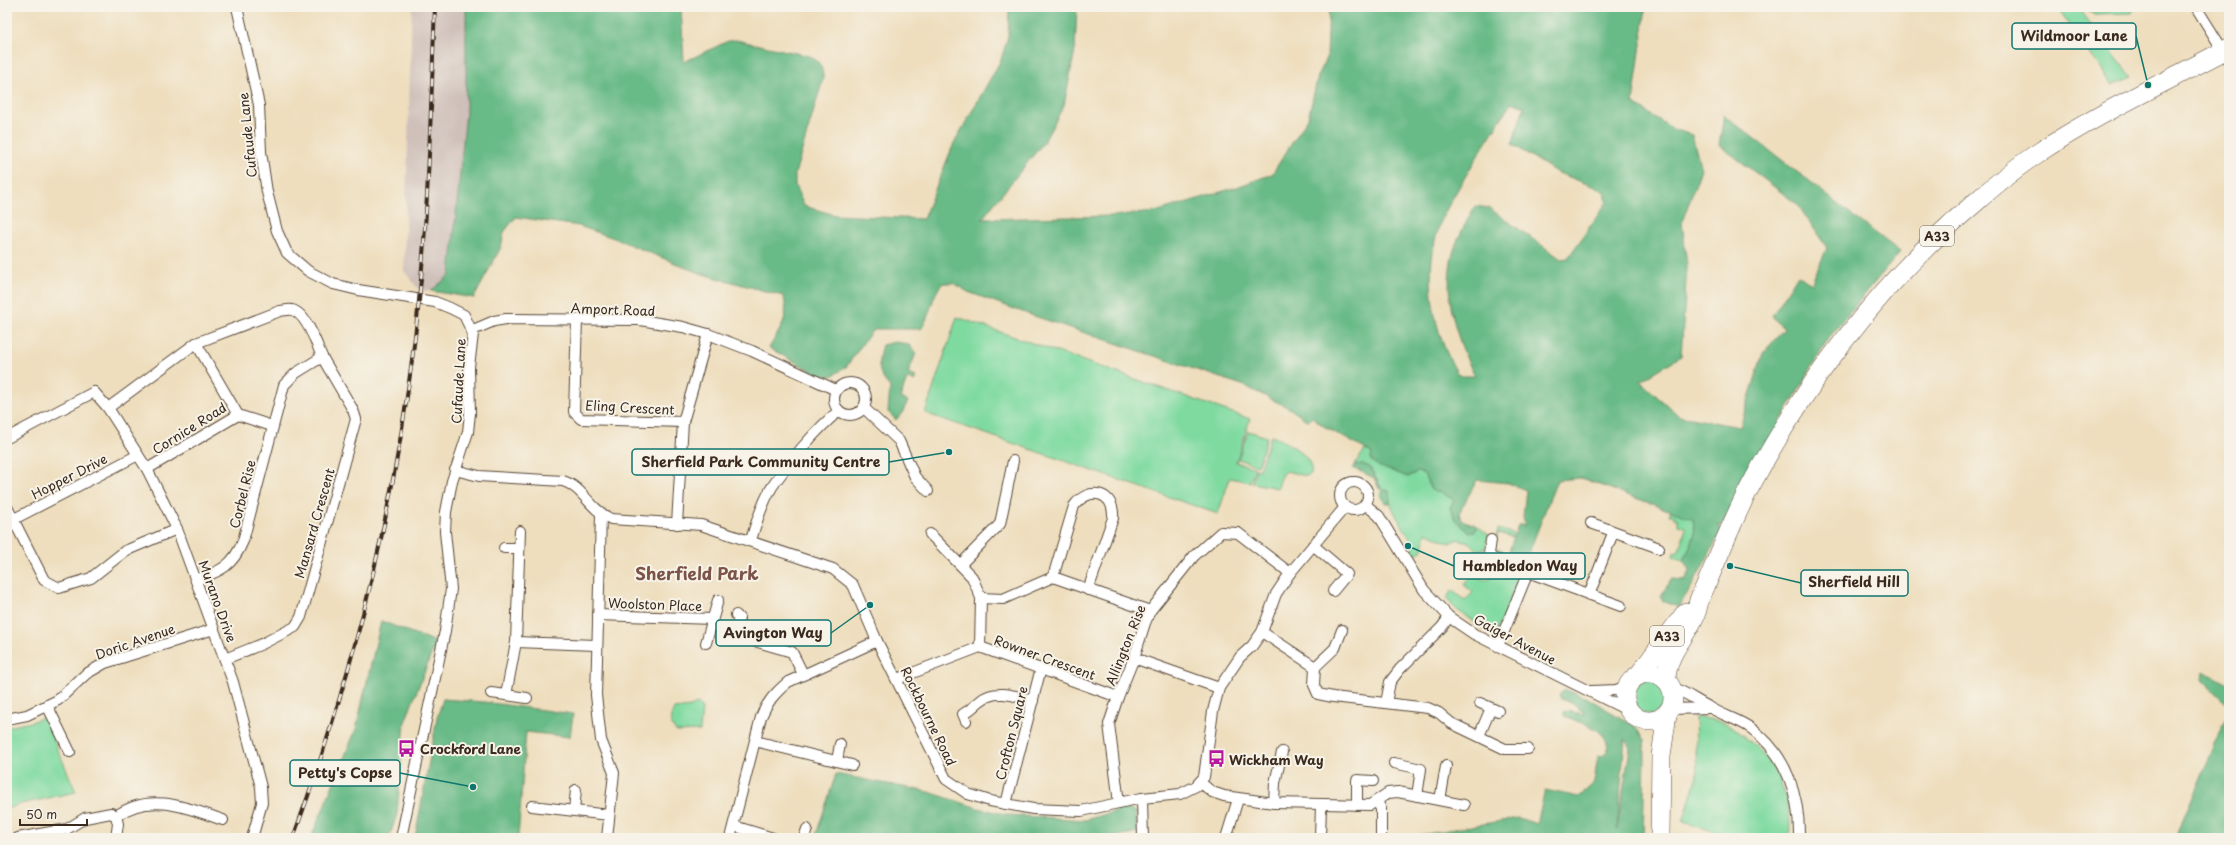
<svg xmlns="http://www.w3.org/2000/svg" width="2236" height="845" font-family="'Playpen Sans',sans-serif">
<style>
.industrial{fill:#cfc0ba}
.green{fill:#7fdaa0;stroke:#5d825f}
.forest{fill:#67ba86;stroke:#517252;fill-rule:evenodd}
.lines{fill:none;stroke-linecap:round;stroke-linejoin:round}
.street-casing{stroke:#564536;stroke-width:12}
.highway-casing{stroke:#564536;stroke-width:20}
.street{stroke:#fff;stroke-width:10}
.highway{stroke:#fff;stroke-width:19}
.rail-casing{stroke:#3b2a1e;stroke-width:4}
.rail{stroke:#f7f3e8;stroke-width:2.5;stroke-dasharray:8;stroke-linecap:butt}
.labels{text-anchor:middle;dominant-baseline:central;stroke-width:4;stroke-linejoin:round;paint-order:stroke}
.shield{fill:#f7f3e8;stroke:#73665b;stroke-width:1}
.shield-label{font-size:12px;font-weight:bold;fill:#3b2a1e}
.street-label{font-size:13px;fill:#3b2a1e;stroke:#f7f3e8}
.poi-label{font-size:13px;font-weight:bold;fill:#3b2a1e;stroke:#f7f3e8;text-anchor:start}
.district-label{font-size:17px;font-weight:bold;fill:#7b5349;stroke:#f7f3e8}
.leader{fill:none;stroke:#0f766e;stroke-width:1.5}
.callout-dot{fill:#0f766e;stroke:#f7f3e8;stroke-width:1.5}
.callout{fill:#f7f3e8;stroke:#0f766e;stroke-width:1.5}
.callout-label{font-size:14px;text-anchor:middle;font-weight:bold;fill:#3b2a1e}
</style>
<rect width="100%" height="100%" fill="#f7f3e8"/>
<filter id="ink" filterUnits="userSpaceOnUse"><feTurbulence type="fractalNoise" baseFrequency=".025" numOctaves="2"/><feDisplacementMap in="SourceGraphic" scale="8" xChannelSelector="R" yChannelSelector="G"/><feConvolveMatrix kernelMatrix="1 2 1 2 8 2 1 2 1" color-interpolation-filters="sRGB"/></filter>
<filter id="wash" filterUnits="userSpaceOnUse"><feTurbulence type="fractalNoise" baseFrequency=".012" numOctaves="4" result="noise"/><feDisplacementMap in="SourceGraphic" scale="16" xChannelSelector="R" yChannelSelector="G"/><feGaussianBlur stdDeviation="0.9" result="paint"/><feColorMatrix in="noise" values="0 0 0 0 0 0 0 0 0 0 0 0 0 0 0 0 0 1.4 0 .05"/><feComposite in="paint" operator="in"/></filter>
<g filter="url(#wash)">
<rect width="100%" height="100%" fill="#eedebe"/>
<path class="industrial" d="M412,7H466V112L450,275L431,291L419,290L404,271Z"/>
<g class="green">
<path d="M2057,7H2078L2131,77L2113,86Z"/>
<path d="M2085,7H2135L2132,13L2094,14Z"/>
<path d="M957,317L1250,419L1236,462L1255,468L1250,482L1230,478L1218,514L925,413Z"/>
<path d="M1248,431L1267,437L1258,466L1238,459Z"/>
<path d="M1271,436C1285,440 1315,456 1311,474L1306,476L1286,471L1282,474L1278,488L1252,483L1256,469L1259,470Z"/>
<path d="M1365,450L1372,453L1371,459L1373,463L1408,477L1417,472L1424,474L1431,489L1439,491L1454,500L1450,508L1457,521L1469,532L1475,531L1477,529L1476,525L1489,535L1485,549L1478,550L1468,542L1458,539L1449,543L1426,532L1423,550L1413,555C1416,536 1388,515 1389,492L1382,490C1375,474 1371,468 1355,464Z"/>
<path d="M1671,510L1693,519L1695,534L1684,561L1673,556L1674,552L1678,553L1686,528L1678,525V519L1674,518V515H1669Z"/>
<path d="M1498,529L1516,534L1513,537L1498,533L1494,548L1503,550L1501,554L1497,555L1492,552Z"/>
<path d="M1498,566L1516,573L1519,577L1505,614L1494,635L1457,610L1446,599L1452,590L1465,601L1473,592L1464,585L1473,574L1485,580L1491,578Z"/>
<circle cx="1649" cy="697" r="17"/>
<path d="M698,703L702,709L700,731L677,732C669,726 669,717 674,709L691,707Z"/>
<path d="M44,717L76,792L21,804L7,809V727L31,722Z"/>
<path d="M1695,717C1704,719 1716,719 1725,723C1730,725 1734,729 1738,732C1772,755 1795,797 1789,838H1736L1683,822L1697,776Z"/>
</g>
<g class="forest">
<path d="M466,7H681L684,62L728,41L736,40L810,56C820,62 823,67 823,79L795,174V185L804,206L835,215L923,219L954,143L1001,60L1008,36L1009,7H1077L1075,50L1064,105L1044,142L982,219L1112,216L1155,212L1237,187L1272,174L1308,118L1318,76L1327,58L1329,7H1646L1633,103L1673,129L1692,135L1701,169L1682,222L1687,265L1681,356L1640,381L1679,416L1740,427L1763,353L1784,329L1772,316L1798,275L1811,284L1827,248L1798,205L1719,145L1724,115L1900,252L1827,340L1721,526L1718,525L1722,530L1692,586L1678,607L1663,601L1661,596L1671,579L1685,580L1690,572L1684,561L1695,534L1693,519L1581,478L1557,480L1530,550L1518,561L1514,559L1509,551L1518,525H1525L1523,517L1526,490L1508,483L1477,480L1459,513L1461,520L1476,525L1477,529L1475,531L1469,532L1457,521L1450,508L1454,500L1439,491L1436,493L1431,489L1424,474L1417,472L1408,477L1378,466L1371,459L1372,453L1325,427L1312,417L1308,421L1289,408L1245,386L1028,314L968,292L953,283H943C931,295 931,316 921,329H878L871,332L846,367L832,376H821L769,348C779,331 791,316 783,296L699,273L614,238L579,226L516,217L504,232L501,247L474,298L431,291L450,275L466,112ZM1512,102L1524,107L1512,144L1556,172L1600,189L1605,193L1607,202L1568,258L1561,259L1489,208L1475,206C1467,221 1458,236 1453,253C1442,293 1456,340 1475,376H1462L1458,374C1433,334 1424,279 1437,233C1442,215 1453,198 1462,182C1478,155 1495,128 1512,102Z"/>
<path d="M895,342L908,344L916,353L908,374L916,377L914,381L907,379L900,398L908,401L902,413L896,420L888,412L890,387C877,374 877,362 882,345Z"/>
<path d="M1362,464L1370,467L1381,489H1379L1374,478L1353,468L1355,465Z"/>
<path d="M1384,490L1389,491L1390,503H1385L1380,494Z"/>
<path d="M381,621L436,642L405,722L397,814L389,838H311L356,729Z"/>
<path d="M2204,671L2229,685V706L2203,681Z"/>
<path d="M1564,689L1589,699L1635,726L1644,740L1645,756L1643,838H1412L1414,836L1518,818L1537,824L1545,790L1579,797L1594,783L1598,755L1602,756L1608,752C1610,728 1583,724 1564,716V711L1585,714L1573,703L1561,699L1559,695ZM1625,739L1630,748L1617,829Z"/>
<path d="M443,699L484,702L573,714L570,737L526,732L518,838H415L437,718Z"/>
<path d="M2229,713V830L2226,838H2176L2183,819Z"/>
<path d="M836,774L929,792L978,808L1009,815L1085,820L1128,808L1136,812L1137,832L1110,838H815Z"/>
</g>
</g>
<g filter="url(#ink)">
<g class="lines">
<defs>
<g id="street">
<path d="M237,7L259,105L261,152L267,192L277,231L287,253L308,271L333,284L358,290L435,302L450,308L464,315L473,334L469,367L470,413L468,432L452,481L446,512L445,532L451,589L445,631L401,838"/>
<path d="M2196,7L2229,60"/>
<path d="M577,320L574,412L581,419L683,422"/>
<path d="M473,330L494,321L506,319L640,320L683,327L708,334L752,351L836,390"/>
<path d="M196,343L238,415"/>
<circle cx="850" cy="399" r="16"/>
<path d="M108,408L196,343L280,311C283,311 289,309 292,310C306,313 317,344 322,357L296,373L284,385L243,541C233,566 221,571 196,580"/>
<path d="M864,408L899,441L915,477L928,491"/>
<path d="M238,415L272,426"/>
<path d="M7,438L94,392L108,408L147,469L177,529L233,682L261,787L262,803L252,838"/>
<path d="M147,469L238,415"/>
<path d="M455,470L479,476L563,481C583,487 589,509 611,519L701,525L833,569L853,585L877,641L946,779L968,794L990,801L1033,809L1081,811L1142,798L1180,794L1196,786L1204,777L1213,711L1219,688L1240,657L1252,646L1262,632L1276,594L1290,573L1345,507"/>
<circle cx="1354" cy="496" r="14"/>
<path d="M1365,504L1379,516L1424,590L1449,617L1474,634L1631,712"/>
<path d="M7,507L44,580L59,588L91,578L125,551L177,529"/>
<path d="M601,515L596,695L601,740L614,773L607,838"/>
<path d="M12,520L138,455"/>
<path d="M1591,523L1659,548"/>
<path d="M677,524L683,422L708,334"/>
<path d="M520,531L516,642L596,645"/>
<path d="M930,534L972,577L981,598L980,647"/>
<path d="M751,540C756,523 762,503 772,487C788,463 817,428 839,411"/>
<path d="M1491,540L1489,554L1492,558L1528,572L1498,646"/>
<path d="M1313,545L1347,574L1333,591"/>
<path d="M504,548H519"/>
<path d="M961,564L1000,524L1013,461"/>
<path d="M1528,572L1621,606"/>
<path d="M1053,577L1074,506C1088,486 1115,491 1113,518L1088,590"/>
<path d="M1589,595L1613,533"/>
<path d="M981,598L1003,599L1053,577L1150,611"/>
<path d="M598,615L712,619"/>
<path d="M736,615L739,618L734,635L792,652L803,674"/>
<path d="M1342,630L1335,648L1315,667L1314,685L1318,694L1333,697L1428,708L1439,713L1451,723L1505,749H1528"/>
<path d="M1262,632L1315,667"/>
<path d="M706,643L718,600"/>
<path d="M1134,658L1219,688"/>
<path d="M225,659L262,644L295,627L301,617L356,419L353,410L322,357"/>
<path d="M897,679L980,647L1118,697"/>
<path d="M1670,686C1685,692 1697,701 1711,708C1724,716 1740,720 1752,729C1787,755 1800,797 1799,838"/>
<path d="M1591,691L1616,690L1627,686"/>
<path d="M491,693L506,695L516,642"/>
<path d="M506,695L527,698"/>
<path d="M1386,703L1390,682L1400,669L1442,627L1449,617"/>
<path d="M1480,703L1498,711"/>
<path d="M47,705L70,752"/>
<path d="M1670,709L1710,708"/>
<path d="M7,717L12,718L27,715L58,700L86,674L105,663L214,629"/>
<path d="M966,721L963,714C971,710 974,706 980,701C995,688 1016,696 1033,701"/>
<path d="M1479,736L1491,708"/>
<path d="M755,741L852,765"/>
<path d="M837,761L840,744"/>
<path d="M1394,763L1421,769L1417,796"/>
<path d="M1200,782L1212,792L1224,796L1274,803L1370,805L1388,793L1398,792L1464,805"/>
<path d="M1142,798L1143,838"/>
<path d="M1440,800L1446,766"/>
<path d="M1377,801L1381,809V838"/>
<path d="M1119,803L1109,724L1118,697L1134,658L1145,623L1150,611L1194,556L1221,532L1238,533L1290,573"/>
<path d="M1274,803L1275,783L1282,752"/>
<path d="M1006,804L1041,668"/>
<path d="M1357,805V780L1373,781"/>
<path d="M532,806L609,815"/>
<path d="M574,810L576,790"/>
<path d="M116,816C150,791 188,808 223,820"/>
<path d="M734,826L773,838"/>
<path d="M18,838L67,829L85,818L111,813L116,816L118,824L116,838"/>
<path d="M730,838L761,717C767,702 775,693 788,682L877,641"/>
<path d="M804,838L807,829"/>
<path d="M1226,838L1238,799"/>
<path d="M1320,838L1321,805"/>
</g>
<g id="highway">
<circle cx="1649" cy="697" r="24"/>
<path d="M1638,676L1686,612"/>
<path d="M1666,680C1667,646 1695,632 1699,600C1717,562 1731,522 1751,485C1809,377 1882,281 1976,202C1995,185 2014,169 2035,155C2096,114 2164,83 2229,48"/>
<path d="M1660,838L1661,756L1667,714"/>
</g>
</defs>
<use href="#street" class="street-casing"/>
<use href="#highway" class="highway-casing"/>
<use href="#street" class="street"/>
<use href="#highway" class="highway"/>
<defs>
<path id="rail" d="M293,838C350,683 391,524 412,360C428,243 430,125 435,7"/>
</defs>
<use href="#rail" class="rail-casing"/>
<use href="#rail" class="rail"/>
</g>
</g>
<defs>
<symbol id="bus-bare" viewBox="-9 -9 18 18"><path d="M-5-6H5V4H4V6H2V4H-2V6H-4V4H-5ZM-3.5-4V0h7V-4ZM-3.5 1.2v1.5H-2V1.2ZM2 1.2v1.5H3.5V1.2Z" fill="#b5179e" stroke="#f7f3e8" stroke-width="2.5" paint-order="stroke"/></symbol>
</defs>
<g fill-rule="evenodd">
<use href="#bus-bare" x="394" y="736" width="25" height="25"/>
<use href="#bus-bare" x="1204" y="746" width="25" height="25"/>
</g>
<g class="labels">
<g class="shield">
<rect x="1920" y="226" width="34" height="20" rx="3"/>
<rect x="1650" y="626" width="34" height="20" rx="3"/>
</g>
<g class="shield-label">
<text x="1937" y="236">A33</text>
<text x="1667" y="636">A33</text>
</g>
<g class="street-label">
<text transform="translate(247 135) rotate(-96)">Cufaude Lane</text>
<text transform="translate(613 309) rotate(2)">Amport Road</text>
<text transform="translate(458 381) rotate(-87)">Cufaude Lane</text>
<text transform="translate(630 407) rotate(3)">Eling Crescent</text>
<text transform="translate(189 428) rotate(-32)">Cornice Road</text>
<text transform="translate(69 476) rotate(-27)">Hopper Drive</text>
<text transform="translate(242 494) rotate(-76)">Corbel Rise</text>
<text transform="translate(314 523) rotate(-74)">Mansard Crescent</text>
<text transform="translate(218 601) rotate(70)">Murano Drive</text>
<text transform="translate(655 604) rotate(2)">Woolston Place</text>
<text transform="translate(1515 639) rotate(28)">Gaiger Avenue</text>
<text transform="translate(135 641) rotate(-19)">Doric Avenue</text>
<text transform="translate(1125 645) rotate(-68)">Allington Rise</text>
<text transform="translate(1045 657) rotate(20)">Rowner Crescent</text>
<text transform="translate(929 716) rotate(64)">Rockbourne Road</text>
<text transform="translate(1011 733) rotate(-76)">Crofton Square</text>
</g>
<g class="poi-label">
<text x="420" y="748">Crockford Lane</text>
<text x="1229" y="759">Wickham Way</text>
</g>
<g class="district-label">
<text x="697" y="573">Sherfield Park</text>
</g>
</g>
<path class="leader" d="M2148 85L2136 36M949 452L889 462M1408 546L1454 566M1730 566L1801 583M870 605L831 633M473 787L400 773"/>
<g class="callout-dot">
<circle cx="2148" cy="85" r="4"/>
<circle cx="949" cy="452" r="4"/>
<circle cx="1408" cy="546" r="4"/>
<circle cx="1730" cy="566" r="4"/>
<circle cx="870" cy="605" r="4"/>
<circle cx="473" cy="787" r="4"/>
</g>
<g class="callout">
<rect x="2012" y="23" width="124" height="26" rx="4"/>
<rect x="632" y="449" width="257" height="26" rx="4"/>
<rect x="1454" y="553" width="131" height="26" rx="4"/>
<rect x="1801" y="570" width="107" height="26" rx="4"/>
<rect x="716" y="620" width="115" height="26" rx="4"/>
<rect x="290" y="760" width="110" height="26" rx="4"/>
</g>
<g class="callout-label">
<text x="2074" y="41">Wildmoor Lane</text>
<text x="761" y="467">Sherfield Park Community Centre</text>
<text x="1520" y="571">Hambledon Way</text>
<text x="1854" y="587">Sherfield Hill</text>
<text x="773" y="638">Avington Way</text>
<text x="345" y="778">Petty's Copse</text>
</g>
<rect width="2236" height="845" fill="none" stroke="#f7f3e8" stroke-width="24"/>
<path d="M20 819v6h67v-6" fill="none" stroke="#3b2a1e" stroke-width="2"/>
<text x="26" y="819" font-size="12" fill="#3b2a1e" stroke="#f7f3e8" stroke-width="3" paint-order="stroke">50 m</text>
</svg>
